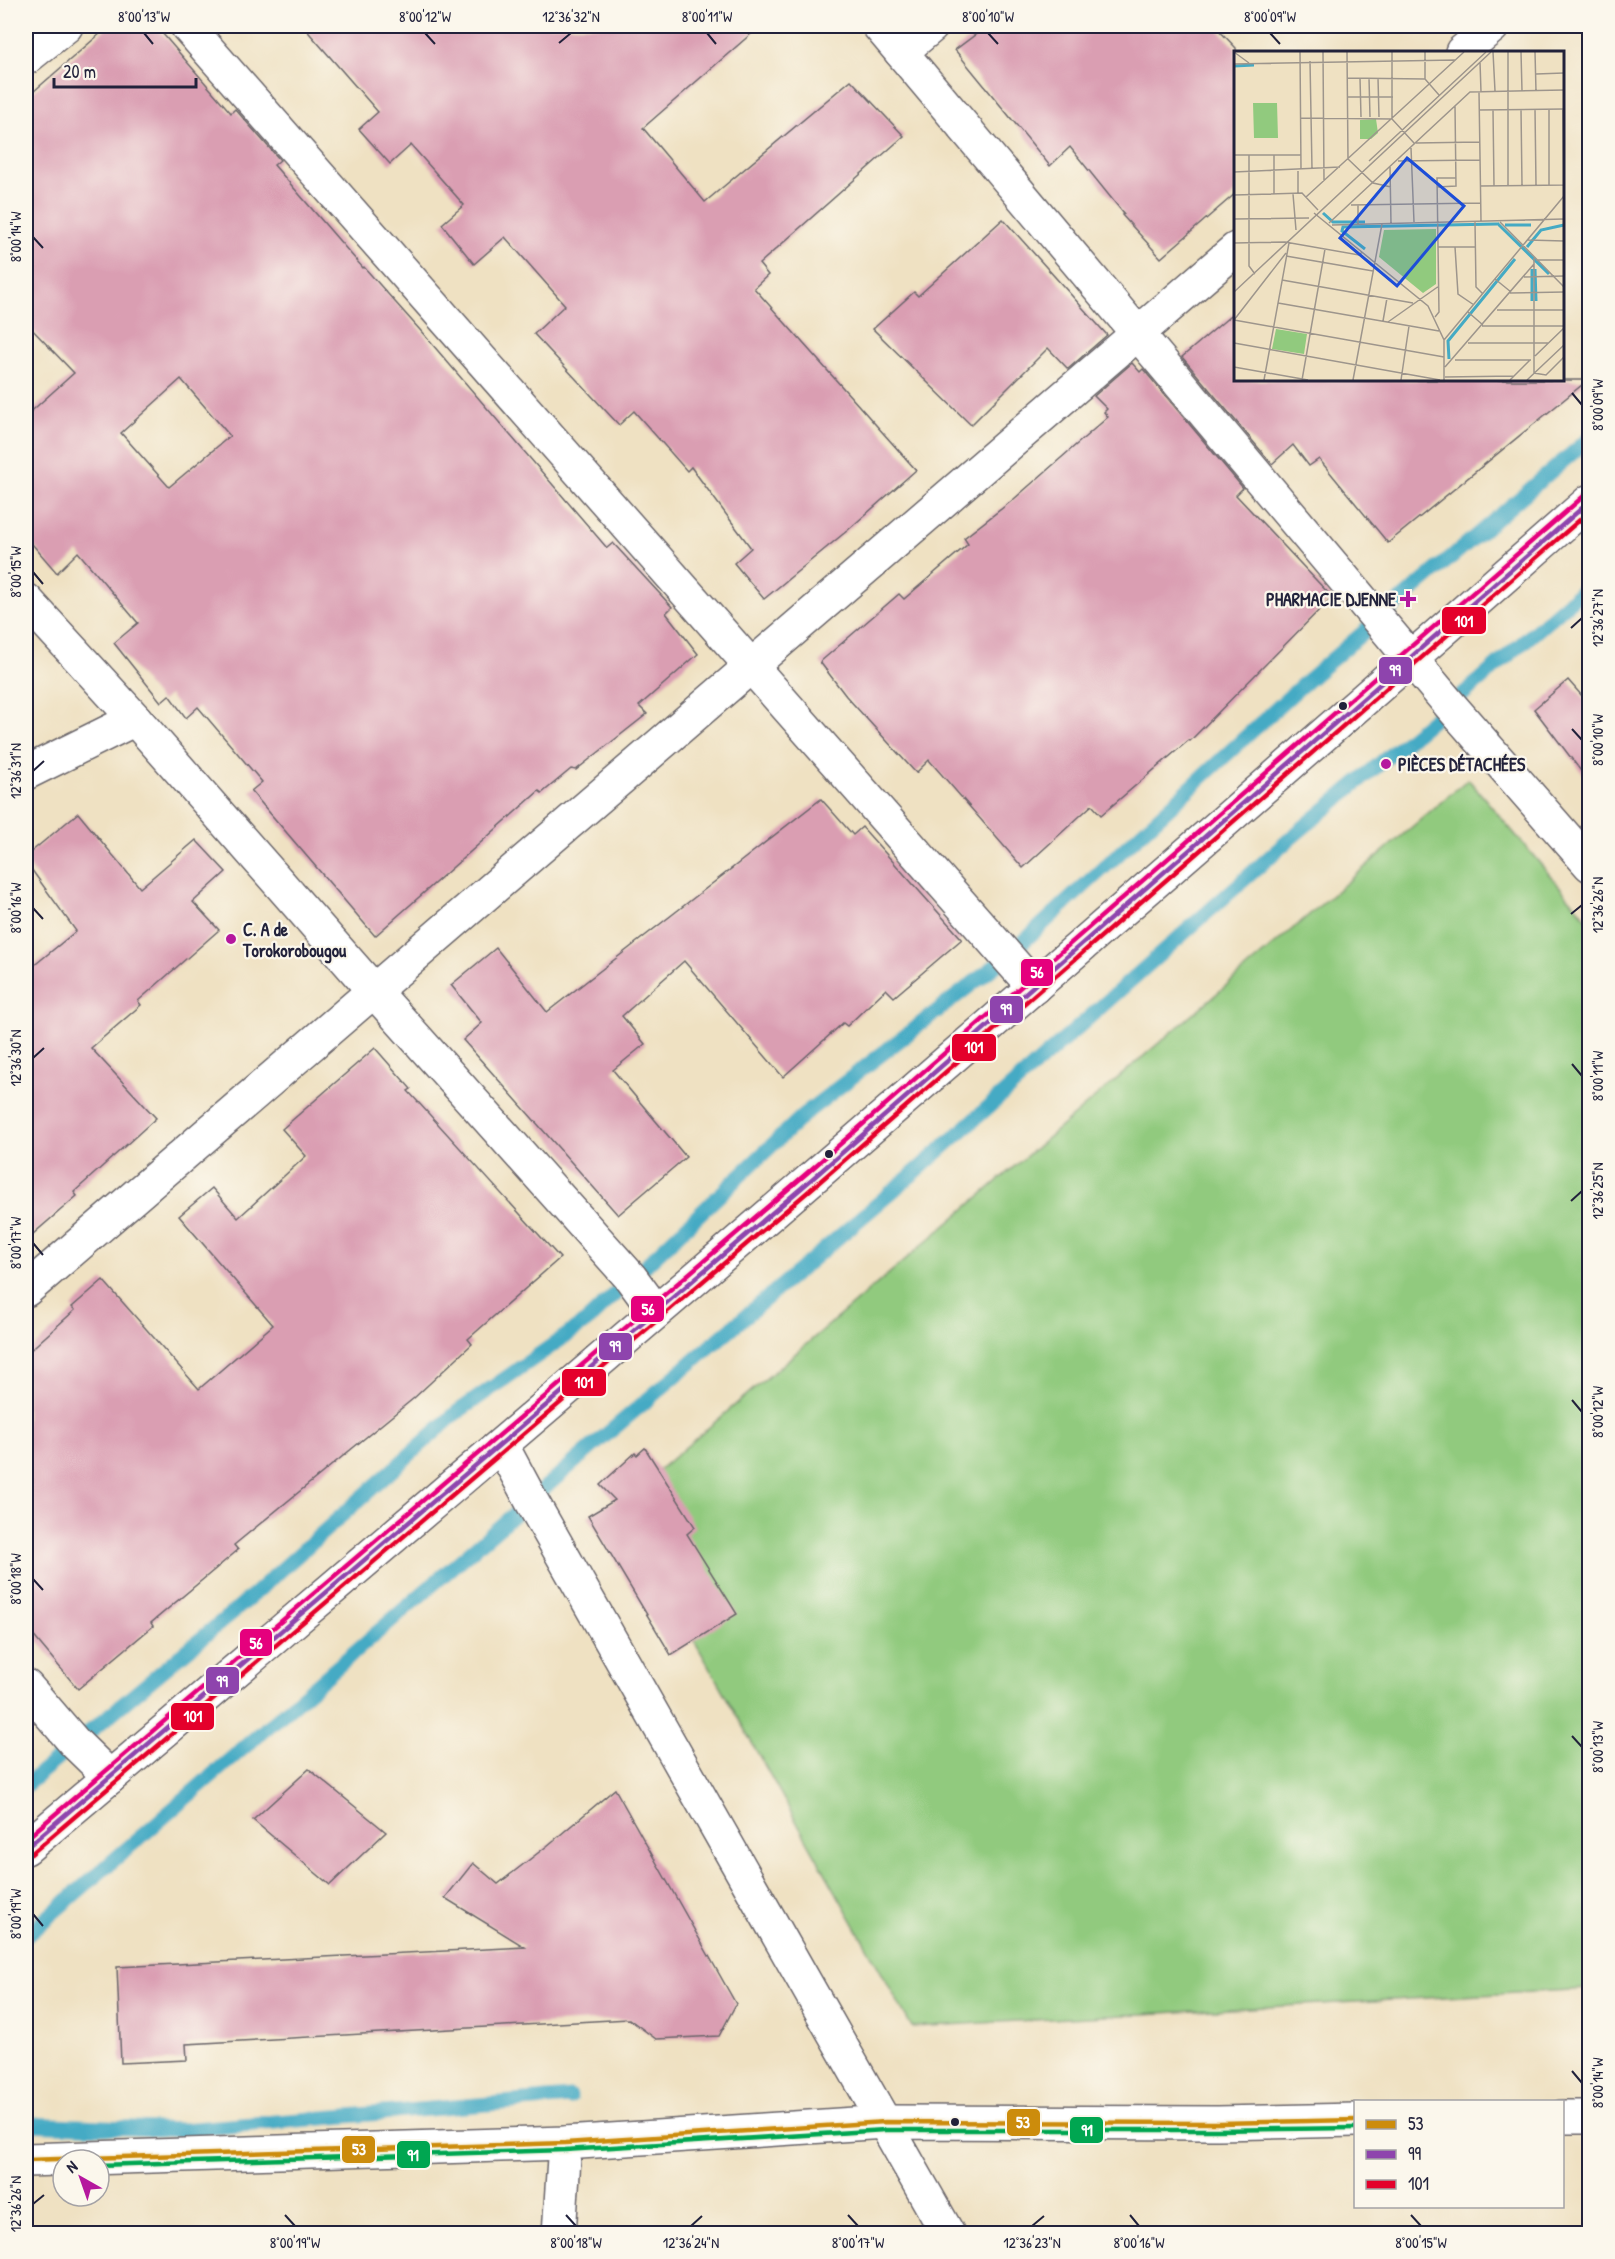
<svg xmlns="http://www.w3.org/2000/svg" width="1615" height="2259" font-family="'Patrick Hand',sans-serif">
<style>
.grass{fill:#91ca7e;stroke:#5a765c;stroke-width:1.5}
.lines{fill:none;stroke-linecap:round;stroke-linejoin:round}
.stream{stroke:#44aac4;stroke-width:15}
.building{fill:#da9eb2;fill-rule:evenodd}
.street-casing{stroke:#6a656a;stroke-width:36}
.secondary-casing{stroke:#6a656a;stroke-width:36}
.primary-casing{stroke:#6a656a;stroke-width:36}
.street{stroke:#fff;stroke-width:33}
.secondary{stroke:#fff;stroke-width:33}
.primary{stroke:#fff;stroke-width:33}
.bus-1-casing{stroke:#fbf7ec;stroke-width:9}
.bus-2-casing{stroke:#fbf7ec;stroke-width:9}
.bus-3-casing{stroke:#fbf7ec;stroke-width:9}
.bus-4-casing{stroke:#fbf7ec;stroke-width:9}
.bus-5-casing{stroke:#fbf7ec;stroke-width:9}
.bus-1{stroke:#cc8c0c;stroke-width:4.5}
.bus-2{stroke:#8e44ad;stroke-width:4.5}
.bus-3{stroke:#e4002b;stroke-width:4.5}
.bus-4{stroke:#e5007d;stroke-width:4.5}
.bus-5{stroke:#00a651;stroke-width:4.5}
.ticks{fill:none;stroke:#22223b;stroke-width:2}
.poi-dot{fill:#b5179e;stroke:#fbf7ec;stroke-width:2}
.bus-dot{fill:#22223b;stroke:#fbf7ec;stroke-width:2}
.labels{text-anchor:middle;dominant-baseline:central;stroke-width:4.5;stroke-linejoin:round;paint-order:stroke}
.poi-label{font-size:18px;font-weight:bold;fill:#22223b;stroke:#fbf7ec;text-anchor:start}
.inset-river{fill:none;stroke:#44aac4;stroke-width:3}
.inset-road{fill:none;stroke:#9d958c;stroke-width:1.5}
.view{fill:#1d4ed8;fill-opacity:0.15;stroke:#1d4ed8;stroke-width:3}
.inset-edge{fill:none;stroke:#22223b;stroke-width:3}
.line-badge{stroke:#fbf7ec;stroke-width:2}
.badge-label{font-size:16px;text-anchor:middle;font-weight:bold;fill:#fff}
.neatline{fill:none;stroke:#22223b;stroke-width:2}
.ticks-label{font-size:15px;text-anchor:middle;fill:#22223b}
</style>
<rect width="100%" height="100%" fill="#fbf7ec"/>
<filter id="ink" filterUnits="userSpaceOnUse"><feTurbulence type="fractalNoise" baseFrequency=".0167" numOctaves="2"/><feDisplacementMap in="SourceGraphic" scale="12" xChannelSelector="R" yChannelSelector="G"/><feConvolveMatrix kernelMatrix="1 2 1 2 8 2 1 2 1" color-interpolation-filters="sRGB"/></filter>
<filter id="wash" filterUnits="userSpaceOnUse"><feTurbulence type="fractalNoise" baseFrequency=".008" numOctaves="4" result="noise"/><feDisplacementMap in="SourceGraphic" scale="24" xChannelSelector="R" yChannelSelector="G"/><feGaussianBlur stdDeviation="1.35" result="paint"/><feColorMatrix in="noise" values="0 0 0 0 0 0 0 0 0 0 0 0 0 0 0 0 0 1.4 0 .05"/><feComposite in="paint" operator="in"/></filter>
<g filter="url(#wash)">
<rect width="100%" height="100%" fill="#efe1c2"/>
<path class="grass" d="M1468,779L1589,921V1989L912,2027L618,1505Z"/>
<g class="lines">
<g class="stream">
<path d="M26,1785L251,1597L456,1413L587,1321L807,1112L1008,956L1301,686L1590,438"/>
<path d="M26,1936L586,1452L921,1167L1292,837L1480,680L1590,584"/>
<path d="M26,2124L182,2130L570,2097"/>
</g>
</g>
<g id="blocks">
<g class="building">
<path d="M109,26H156L231,113L235,109L280,160L274,165L363,268L364,267L420,330L607,548L613,543L672,607L666,613L698,654L639,706L647,714L576,770L571,769L542,793L539,791L375,936L251,791L262,782L198,707L186,718L169,695L161,702L114,643L138,623L78,552L57,573L26,537V416L74,373L26,323V98ZM181,379L230,436L169,487L121,433Z"/>
<path d="M303,26H760L643,128L705,202L851,80L904,136L759,264L768,275L754,288L916,470L848,530L764,599L734,563L751,548L691,467L687,471L634,411L619,425L534,334L565,305L505,237L474,264L442,224L464,205L411,145L390,164L359,129L378,112Z"/>
<path d="M987,26H1215L1236,48V193L1161,258L1122,215L1124,214L1070,147L1050,166L955,50Z"/>
<path d="M1003,219L1107,335L1068,369L1048,348L971,425L873,329L914,292L918,296Z"/>
<path d="M1236,311V380H1588L1388,543L1319,459L1309,466L1293,445L1272,464L1182,357Z"/>
<path d="M1132,363L1140,372L1143,369L1243,488L1236,495L1332,597L1190,741L1189,740L1101,815L1092,805L1023,868L929,760L916,773L846,696L820,662L899,594L904,599L968,544L964,538L1014,499L1108,417L1104,412L1107,409L1094,396Z"/>
<path d="M1568,680L1590,705V783L1534,709Z"/>
<path d="M821,799L853,835L862,827L962,939L894,997L886,989L847,1026L843,1023L783,1077L684,961L622,1016L645,1044L613,1070L686,1157L618,1215L463,1040L482,1023L451,985L496,948L547,1012Z"/>
<path d="M78,813L140,888L196,840L226,872L193,902L219,930L138,1001L141,1005L91,1048L156,1118L74,1192L77,1196L26,1240V972L76,931L26,862V856Z"/>
<path d="M375,1048L411,1089L408,1091L560,1258L468,1339L472,1344L414,1398L234,1545L238,1550L151,1623L153,1626L78,1689L26,1627V1354L75,1310L72,1307L103,1280L199,1389L273,1325L179,1216L212,1188L238,1218L306,1156L282,1129Z"/>
<path d="M645,1448L695,1527L687,1534L737,1614L671,1655L588,1516L615,1500L600,1485L635,1453L637,1455Z"/>
<path d="M309,1769L386,1832L330,1885L253,1820Z"/>
<path d="M615,1789L736,2004L719,2036L656,2039L629,2019L186,2044L187,2060L121,2063L117,1967L525,1947L445,1898L473,1863L498,1884L547,1846Z"/>
</g>
</g>
</g>
<g filter="url(#ink)">
<use href="#blocks" fill-opacity="0" stroke="#6a656a" stroke-width="1.5"/>
<g class="lines">
<defs>
<g id="street">
<path d="M187,26L1034,987"/>
<path d="M879,26L1450,705L1590,865"/>
<path d="M901,52L932,26"/>
<path d="M1462,52L1493,26"/>
<path d="M26,58L66,26"/>
<path d="M26,600L135,719L374,991L631,1278L656,1312"/>
<path d="M26,773L135,719"/>
<path d="M26,1290L1236,249"/>
<path d="M502,1446L531,1500L948,2234"/>
<path d="M26,1686L75,1743L110,1777"/>
<path d="M559,2234L565,2143"/>
</g>
<g id="secondary">
<path d="M1562,2117H1590"/>
<path d="M26,2160L565,2143L885,2122L1218,2123L1356,2120"/>
</g>
<path id="primary" d="M26,1848C552,1404 1074,956 1590,501"/>
</defs>
<use href="#street" class="street-casing"/>
<use href="#secondary" class="secondary-casing"/>
<use href="#primary" class="primary-casing"/>
<use href="#street" class="street"/>
<use href="#secondary" class="secondary"/>
<use href="#primary" class="primary"/>
<defs>
<path id="bus-1" d="M26,2160L565,2143L885,2122L1218,2123L1356,2120"/>
<path id="bus-2" d="M26,1848L812,1179L1590,501"/>
<path id="bus-3" d="M31,1854L817,1184L1590,511"/>
<path id="bus-4" d="M26,1839L807,1173L1585,495"/>
<path id="bus-5" d="M99,2165L565,2150L885,2130H1218L1356,2128"/>
</defs>
<use href="#bus-1" class="bus-1-casing"/>
<use href="#bus-2" class="bus-2-casing"/>
<use href="#bus-3" class="bus-3-casing"/>
<use href="#bus-4" class="bus-4-casing"/>
<use href="#bus-5" class="bus-5-casing"/>
<use href="#bus-1" class="bus-1"/>
<use href="#bus-2" class="bus-2"/>
<use href="#bus-3" class="bus-3"/>
<use href="#bus-4" class="bus-4"/>
<use href="#bus-5" class="bus-5"/>
</g>
</g>
<path class="ticks" d="M144,33L153,44M425,33L435,44M707,33L716,44M988,33L998,44M1270,33L1280,44M559,43L571,33M33,237L43,248M1572,393L1582,405M33,572L43,584M1571,628L1582,618M1572,729L1582,740M33,771L44,761M33,908L43,919M1571,914L1582,905M33,1058L44,1048M1572,1064L1582,1076M1571,1201L1582,1191M33,1243L43,1255M1572,1400L1582,1412M33,1579L43,1590M1572,1736L1582,1747M33,1914L43,1926M1572,2071L1582,2083M33,2204L44,2195M285,2215L295,2226M566,2215L576,2226M848,2215L858,2226M1130,2215L1139,2226M1411,2215L1421,2226M691,2226L702,2216M1032,2226L1044,2216"/>
<g class="poi-dot">
<path d="M1405 590h6v6h6v6h-6v6h-6v-6h-6v-6h6z"/>
<circle cx="1386" cy="764" r="6"/>
<circle cx="231" cy="939" r="6"/>
</g>
<g class="bus-dot">
<circle cx="1343" cy="706" r="5"/>
<circle cx="829" cy="1154" r="5"/>
<circle cx="955" cy="2122" r="5"/>
</g>
<g class="labels">
<g class="poi-label">
<text x="1396" y="599" text-anchor="end">PHARMACIE DJENNE</text>
<text x="1398" y="764">PIÈCES DÉTACHÉES</text>
<text x="243" y="929">C. A de<tspan x="243" dy="21">Torokorobougou</tspan></text>
</g>
</g>
<g transform="translate(1234 51)">
<rect width="330" height="330" fill="#efe1c2"/>
<path d="M19,52H43L44,87H20ZM142,68L144,82L137,88H126V69ZM202,178V233L189,242L145,206L150,179ZM42,278L73,283L70,303L38,298Z" fill="#91ca7e"/>
<path class="inset-river" d="M0,15L20,14M89,162L99,171H131M263,172L315,223M271,174H297M293,196L307,179L330,174M131,198L108,180L109,176L263,173M298,218V250M301,218L302,250M215,308L214,290L281,208"/>
<path class="inset-road" d="M0,1L15,12M66,1L67,118M89,1L90,130M113,1L114,108L139,132L157,136M158,1V68L180,92M191,1V28L205,44M259,1L261,40M287,1L288,40M301,1L302,40M76,10L78,118M246,11L247,41M0,13L221,9M302,23L330,22M113,27L191,28M126,27L127,66M135,27L136,66M144,27L145,66M245,41L247,170M114,46H159M287,58L288,134M301,58L302,134M329,58L330,134M245,59L330,58M259,59L260,135M67,67L158,68M182,92L246,91M177,97L180,171M0,104H67M15,104V215L21,223M135,110L252,1M164,110L246,109M156,116L157,173M64,120V142M0,121L106,116M315,134V58M246,135L330,134M274,135V1M203,136L222,135L221,55M40,143V104M59,143L62,179M0,144L68,142L84,159M72,146L230,1M117,154L247,152M124,154V173M80,162L194,255L210,289V329M0,168L75,167M241,171L242,236L249,243M266,171L330,236M95,172L236,41L330,39M98,174L330,168M294,189L330,190M0,192L51,191L125,204L128,201M204,196H241M221,196L224,243L240,254M52,205L139,220M300,207V322L312,324L330,306M302,209H330M290,226L330,225M261,228L277,241M48,229L179,252M0,241L257,1M276,242L330,241M44,252L205,280M263,259H330M234,261L249,274M201,266L205,261L203,127H222M0,269L210,306M0,269L52,202M149,270L153,247M154,271L205,235M248,275H330M210,289L330,145M0,292L206,329M234,292H315M301,305L330,277M221,309H297M0,316L74,329M211,316L300,213M211,326L280,325M30,329L55,192M68,329L91,198M119,329L148,173M167,329L175,275M276,329L296,309M293,329L330,294"/>
<path class="view" d="M173,107L230,155L163,235L106,187Z"/>
<rect width="330" height="330" class="inset-edge"/>
</g>
<g class="line-badge">
<rect x="1441" y="606" width="46" height="29" rx="6" fill="#e4002b"/>
<rect x="1378" y="656" width="35" height="29" rx="6" fill="#8e44ad"/>
<rect x="1020" y="958" width="34" height="29" rx="6" fill="#e5007d"/>
<rect x="989" y="995" width="35" height="29" rx="6" fill="#8e44ad"/>
<rect x="951" y="1033" width="46" height="29" rx="6" fill="#e4002b"/>
<rect x="630" y="1295" width="35" height="28" rx="6" fill="#e5007d"/>
<rect x="598" y="1332" width="35" height="29" rx="6" fill="#8e44ad"/>
<rect x="561" y="1368" width="46" height="29" rx="6" fill="#e4002b"/>
<rect x="239" y="1628" width="34" height="29" rx="6" fill="#e5007d"/>
<rect x="205" y="1666" width="35" height="29" rx="6" fill="#8e44ad"/>
<rect x="170" y="1702" width="45" height="29" rx="6" fill="#e4002b"/>
<rect x="1006" y="2108" width="35" height="29" rx="6" fill="#cc8c0c"/>
<rect x="1069" y="2116" width="35" height="28" rx="6" fill="#00a651"/>
<rect x="341" y="2135" width="35" height="29" rx="6" fill="#cc8c0c"/>
<rect x="396" y="2140" width="35" height="29" rx="6" fill="#00a651"/>
</g>
<g class="badge-label">
<text x="1464" y="627">101</text>
<text x="1395" y="676">99</text>
<text x="1037" y="978">56</text>
<text x="1006" y="1015">99</text>
<text x="974" y="1053">101</text>
<text x="648" y="1315">56</text>
<text x="615" y="1352">99</text>
<text x="584" y="1388">101</text>
<text x="256" y="1649">56</text>
<text x="222" y="1687">99</text>
<text x="193" y="1722">101</text>
<text x="1023" y="2128">53</text>
<text x="1087" y="2136">91</text>
<text x="359" y="2155">53</text>
<text x="413" y="2161">91</text>
</g>
<rect width="1615" height="2259" fill="none" stroke="#fbf7ec" stroke-width="66"/>
<rect x="1354" y="2100" width="210" height="108" fill="#fbf7ec" stroke="#a4a2a5" stroke-width="1.5"/>
<rect x="1366" y="2120" width="30" height="9" fill="#cc8c0c" stroke="#a4a2a5" stroke-width="1.5"/>
<text x="1408" y="2130" font-size="18" fill="#22223b">53</text>
<rect x="1366" y="2150" width="30" height="9" fill="#8e44ad" stroke="#a4a2a5" stroke-width="1.5"/>
<text x="1408" y="2160" font-size="18" fill="#22223b">99</text>
<rect x="1366" y="2180" width="30" height="9" fill="#e4002b" stroke="#a4a2a5" stroke-width="1.5"/>
<text x="1408" y="2190" font-size="18" fill="#22223b">101</text>
<g transform="translate(81 2178) rotate(320)"><circle r="28" fill="#fbf7ec" stroke="#a4a2a5" stroke-width="1.5"/>
<path d="M0-4.5L10 22L0 15L-10 22Z" fill="#b5179e"/>
<text y="-9" font-size="16" font-weight="bold" text-anchor="middle" fill="#22223b">N</text>
</g>
<path d="M54 78v9h142v-9" fill="none" stroke="#22223b" stroke-width="3"/>
<text x="63" y="78" font-size="18" fill="#22223b" stroke="#fbf7ec" stroke-width="4.5" paint-order="stroke">20 m</text>
<rect x="33" y="33" width="1549" height="2193" class="neatline"/>
<g class="ticks-label">
<text x="144" y="22">8°00'13"W</text>
<text x="425" y="22">8°00'12"W</text>
<text x="571" y="22">12°36'32"N</text>
<text x="707" y="22">8°00'11"W</text>
<text x="988" y="22">8°00'10"W</text>
<text x="1270" y="22">8°00'09"W</text>
<text transform="translate(16 237) rotate(-90)" y="5">8°00'14"W</text>
<text transform="translate(1598 405) rotate(-90)" y="5">8°00'09"W</text>
<text transform="translate(16 572) rotate(-90)" y="5">8°00'15"W</text>
<text transform="translate(1598 618) rotate(-90)" y="5">12°36'27"N</text>
<text transform="translate(1598 740) rotate(-90)" y="5">8°00'10"W</text>
<text transform="translate(16 771) rotate(-90)" y="5">12°36'31"N</text>
<text transform="translate(1598 905) rotate(-90)" y="5">12°36'26"N</text>
<text transform="translate(16 908) rotate(-90)" y="5">8°00'16"W</text>
<text transform="translate(16 1058) rotate(-90)" y="5">12°36'30"N</text>
<text transform="translate(1598 1076) rotate(-90)" y="5">8°00'11"W</text>
<text transform="translate(1598 1191) rotate(-90)" y="5">12°36'25"N</text>
<text transform="translate(16 1243) rotate(-90)" y="5">8°00'17"W</text>
<text transform="translate(1598 1412) rotate(-90)" y="5">8°00'12"W</text>
<text transform="translate(16 1579) rotate(-90)" y="5">8°00'18"W</text>
<text transform="translate(1598 1747) rotate(-90)" y="5">8°00'13"W</text>
<text transform="translate(16 1914) rotate(-90)" y="5">8°00'19"W</text>
<text transform="translate(1598 2083) rotate(-90)" y="5">8°00'14"W</text>
<text transform="translate(16 2204) rotate(-90)" y="5">12°36'26"N</text>
<text x="295" y="2248">8°00'19"W</text>
<text x="576" y="2248">8°00'18"W</text>
<text x="691" y="2248">12°36'24"N</text>
<text x="858" y="2248">8°00'17"W</text>
<text x="1032" y="2248">12°36'23"N</text>
<text x="1139" y="2248">8°00'16"W</text>
<text x="1421" y="2248">8°00'15"W</text>
</g>
</svg>
